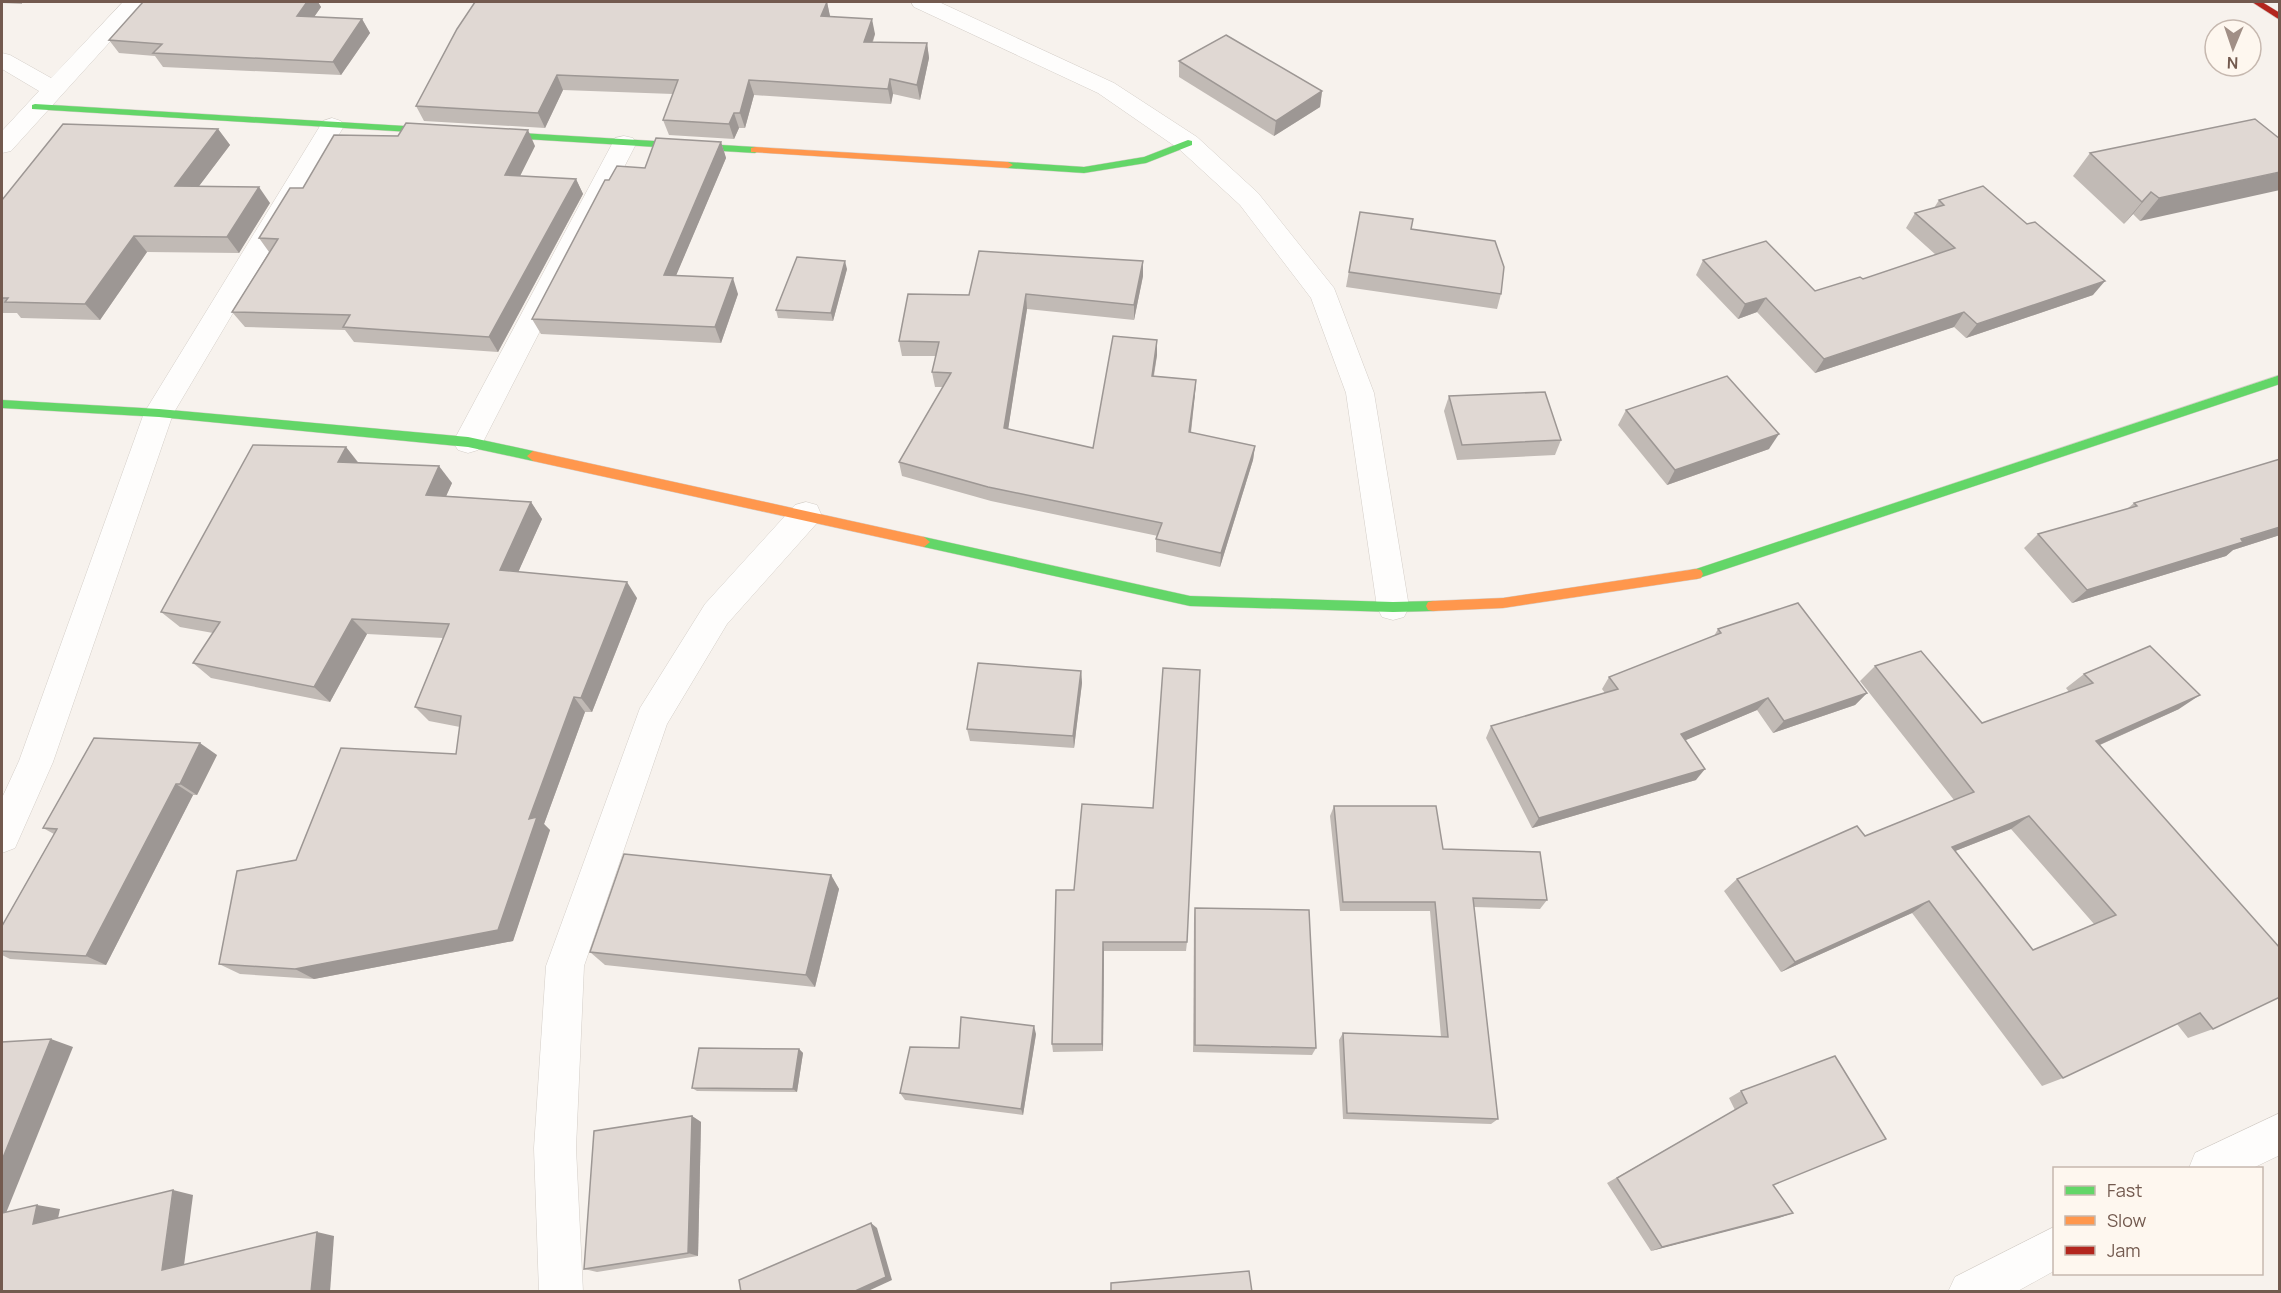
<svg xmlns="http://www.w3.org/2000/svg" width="2281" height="1293" font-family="Manrope,sans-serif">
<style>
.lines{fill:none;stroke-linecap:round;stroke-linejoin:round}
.street-casing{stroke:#d4cec8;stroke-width:1}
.fast-casing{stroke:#d5cec8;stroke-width:1}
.slow-casing{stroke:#d5cec8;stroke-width:1}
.jam-casing{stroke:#d5cec8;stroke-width:1}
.street{fill:#fefdfc;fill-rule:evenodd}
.fast{fill:#63d668;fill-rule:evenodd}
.slow{fill:#ff974d;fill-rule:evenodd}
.jam{fill:#b3261e;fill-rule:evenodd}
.wall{fill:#c1bab5;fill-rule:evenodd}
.shaded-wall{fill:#9d9794}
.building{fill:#e0d8d3;stroke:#9d9794;stroke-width:1.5;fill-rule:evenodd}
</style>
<rect width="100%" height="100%" fill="#f7f2ed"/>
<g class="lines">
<defs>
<g id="street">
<path d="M123,2H146L11,151L2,153V131L39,91L2,69V53L10,55L51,78Z"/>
<path d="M911,2H939L1114,83L1197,137L1258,193L1334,288L1374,393L1409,607L1404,617L1393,620L1382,617L1377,607L1346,393L1311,298L1240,205L1179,149L1098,93L914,7Z"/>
<path d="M332,118L341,121L344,126L173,414L53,762L15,848L2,853V798L19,761L144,413L320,126L323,121Z"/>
<path d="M624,136L633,138L636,144L483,442L478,450L468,453L458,450L453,442L612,144L615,138Z"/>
<path d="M806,502L817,505L821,514L817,523L727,624L667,724L584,966L576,1148L583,1292H539L534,1148L546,966L640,708L705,604L795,505Z"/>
<path d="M2280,1113V1155L2253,1168H2189L2195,1153Z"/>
<path d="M2054,1227V1271L2016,1292H1948L1955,1277Z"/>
</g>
<g id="fast">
<path d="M35,104L755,147L760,150L755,153L32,109V105Z"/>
<path d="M1188,140L1192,141V145L1146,163L1084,173L1008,168L1003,165L1008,162L1084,167L1144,157Z"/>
<path d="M2280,375V384L1696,579L1691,578L1689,574L1691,570L1696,569Z"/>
<path d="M2,400L159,409L468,437L533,451L539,456L533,461L468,447L159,417L2,408Z"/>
<path d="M924,537L1190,596L1393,602L1433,601L1438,602L1440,606L1438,610L1433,611L1393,612L1190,606L924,547L918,542Z"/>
</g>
<g id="slow">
<path d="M755,147L1008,162L1013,165L1008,168L751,152V148Z"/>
<path d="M533,451L924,537L930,542L924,547L533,461L527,456Z"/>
<path d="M1696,569L1701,570L1703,574L1701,578L1696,579L1503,608L1433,611L1428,610L1426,606L1428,602L1433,601L1503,598Z"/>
</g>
<path id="jam" d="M2252,2H2262L2280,13V20Z"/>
</defs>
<use href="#street" class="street-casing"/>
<use href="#fast" class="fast-casing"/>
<use href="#slow" class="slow-casing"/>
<use href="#jam" class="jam-casing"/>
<use href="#street" class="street"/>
<use href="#fast" class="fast"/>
<use href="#slow" class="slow"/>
<use href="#jam" class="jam"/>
</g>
<g class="wall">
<path d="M2,2H22V4L2,3Z"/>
<path d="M143,2H318L321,7L314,17L362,19L370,33L341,75L163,67L155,56L119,53L109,40Z"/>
<path d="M827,2L830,17L875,34L873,42L927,43L929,58L920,100L893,94L891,104L754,95L745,128H739L734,139L669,135L663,120L673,94L563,90L545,128L424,121L416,106Z"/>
<path d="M1179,61L1322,91L1320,107L1274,136L1179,77Z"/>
<path d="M218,129L230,145L199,186L270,203L239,253L147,252L100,320L21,318L17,313H2V200Z"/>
<path d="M2280,139L2140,221L2133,214L2124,224L2073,176L2090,153Z"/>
<path d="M721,142L726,158L676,275L738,294L721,343L541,334L532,319L645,168Z"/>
<path d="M535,146L520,176L576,179L583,194L498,352L354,342L345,330L245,327L232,312L269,252L259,238L303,188Z"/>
<path d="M1939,200L2093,295L1966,338L1954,327L1815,373L1757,312L1738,319L1696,275L1703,260L1815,291L1863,279L1936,255L1906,228L1915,213L1934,208Z"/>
<path d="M1360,212L1411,229L1501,294L1497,309L1346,287Z"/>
<path d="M1143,261V276L1134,320L1027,309L1008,429L1093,448L1157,340V355L1154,376L1196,380L1195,394L1191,433L1255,446L1253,460L1220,567L1156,552V539L1158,536L991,501L902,476L899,462L943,387H935L932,372L936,356H902L899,341L969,295Z"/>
<path d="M847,269L833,321L778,318L776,310Z"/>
<path d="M1449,396L1561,440L1555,455L1457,460L1444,411Z"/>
<path d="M1626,410L1769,449L1667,485L1618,425Z"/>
<path d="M346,447L358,462L452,483L446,496L531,502L542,519L518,572L637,598L592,712H585L544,824L550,830L513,941L314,979L240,974L219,964L296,860L456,754L460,727L429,721L415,707L443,638L367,634L330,702L211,678L193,663L213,633L180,627L161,612Z"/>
<path d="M2280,459V535L2233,550L2226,556L2072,603L2024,548L2038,534L2127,509L2134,503Z"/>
<path d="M1718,629L1867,693L1855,705L1773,733L1757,710L1685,740L1696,780L1532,828L1486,738L1491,726L1605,693L1602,689L1609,677L1714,636Z"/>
<path d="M1875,666L1982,723L2069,692L2066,688L2084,674L2179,709L2100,745L2213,1029L2188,1038L2177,1024L2063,1078L2042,1086L1912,913L1781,972L1724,891L1737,879L1865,836L1954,800L1860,681ZM2011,829L2094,924L2033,950L1955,851Z"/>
<path d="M1081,671L1082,683L1074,748L970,741L967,729Z"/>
<path d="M217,755L197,795H193L106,965L10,959L2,955V926L54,834L43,828Z"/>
<path d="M1334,806L1443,849L1547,900L1540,909L1474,907L1498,1119L1491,1124L1343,1119L1339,1040L1343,1033L1441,1037L1430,911H1340L1330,816Z"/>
<path d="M831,875L839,889L815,987L605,965L590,952Z"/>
<path d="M1056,890L1187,942L1186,951H1104L1103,1051L1053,1052L1052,1044Z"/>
<path d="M1195,908L1316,1048L1312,1055L1193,1052L1194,918Z"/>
<path d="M1036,1034L1023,1115L905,1100L900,1093L959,1048Z"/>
<path d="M799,1049L803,1053L797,1092L697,1091L692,1088Z"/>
<path d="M1835,1056L1773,1185L1793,1213L1651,1251L1607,1183L1735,1110L1729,1098L1741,1091Z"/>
<path d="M692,1116L701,1122L698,1256L597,1272L584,1269Z"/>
</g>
<g class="shaded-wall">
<path d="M307,2H318L321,7L305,30L297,16Z"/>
<path d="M827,2L830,16L825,32L821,16Z"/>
<path d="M362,19L370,33L341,75L333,62Z"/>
<path d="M872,19L875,34L867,57L864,42Z"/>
<path d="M927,43L929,58L920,100L917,85Z"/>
<path d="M557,75L563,90L545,128L538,113Z"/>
<path d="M890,79L893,94L891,104L888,89Z"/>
<path d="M749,80L754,95L745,128L740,113Z"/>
<path d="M1322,91L1320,107L1274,136L1276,121Z"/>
<path d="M734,113L739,128L734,139L729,124Z"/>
<path d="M218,129L230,145L187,202L175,186Z"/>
<path d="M528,130L535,146L513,190L505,175Z"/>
<path d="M721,142L726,158L670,290L664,275Z"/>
<path d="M2280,172V190L2140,221L2159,198Z"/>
<path d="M576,179L583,194L498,352L489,337Z"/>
<path d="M259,187L270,203L239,253L227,237Z"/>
<path d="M2151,192L2133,214L2124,224L2142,202Z"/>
<path d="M134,236L147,252L100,320L85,304Z"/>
<path d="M845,261L847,269L833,321L831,313Z"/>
<path d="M1143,261V276L1134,320V305Z"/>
<path d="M733,278L738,294L721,343L715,327Z"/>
<path d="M2105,281L2093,295L1966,338L1977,324Z"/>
<path d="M1026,294L1027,309L1006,443L1004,428Z"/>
<path d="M1766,298L1757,312L1738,319L1745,304Z"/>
<path d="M1964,312L1954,327L1815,373L1824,359Z"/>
<path d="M1157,340V355L1151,390L1152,376Z"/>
<path d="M1196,380L1195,394L1189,447V432Z"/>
<path d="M1779,434L1769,449L1667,485L1675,470Z"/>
<path d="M1255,446L1253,460L1220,567L1221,553Z"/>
<path d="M346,447L359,464L338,462Z"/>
<path d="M439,466L452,483L439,512L426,495Z"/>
<path d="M531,502L542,519L512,586L500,570Z"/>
<path d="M2280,527V535L2233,550L2226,556L2072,603L2087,590Z"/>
<path d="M627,582L637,598L592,712L581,698Z"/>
<path d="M352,619L367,634L330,702L314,687Z"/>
<path d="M1081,671L1082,683L1074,748L1073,736Z"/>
<path d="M1867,693L1855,705L1773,733L1784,721Z"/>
<path d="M2200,695L2179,709L2077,755L2096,741Z"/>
<path d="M574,697L585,712L544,824L550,830L513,941L314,979L295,969L529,819Z"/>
<path d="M1768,698L1757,710L1672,746L1681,734Z"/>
<path d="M200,743L217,755L197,795L180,784Z"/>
<path d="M1705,769L1696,780L1532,828L1539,818Z"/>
<path d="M176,784L193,795L106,965L86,956Z"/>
<path d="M2029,816L2011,829L1935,859L1952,847Z"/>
<path d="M831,875L839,889L815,987L806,975Z"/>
<path d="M1929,901L1912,913L1781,972L1795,962Z"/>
<path d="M1103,942L1104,951L1103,1051L1102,1044Z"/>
<path d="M1034,1026L1036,1034L1023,1115L1021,1109Z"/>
<path d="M51,1039L73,1047L2,1223V1160Z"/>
<path d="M799,1049L803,1053L797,1092L793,1089Z"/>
<path d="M692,1116L701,1122L698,1256L688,1253Z"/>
<path d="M173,1190L193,1195L183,1273L162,1270Z"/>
<path d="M37,1205L60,1209L56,1228L33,1224Z"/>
<path d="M1793,1213L1779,1218L1651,1251L1662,1247Z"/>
<path d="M871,1223L877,1228L892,1280L866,1292H853Z"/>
<path d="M317,1232L334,1236L330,1292H311Z"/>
</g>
<g class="building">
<path d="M143,2H307L297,16L362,19L333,62L153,53L162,44L109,40Z"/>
<path d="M475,2H827L821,16L872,19L864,42L927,43L917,85L890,79L888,89L749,80L740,113H734L729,124L663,120L678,80L557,75L538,113L416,106L457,29Z"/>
<path d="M1226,35L1322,91L1276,121L1179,61Z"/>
<path d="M2255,119L2280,139V172L2159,198L2151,192L2142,202L2090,153Z"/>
<path d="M406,123L528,130L505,175L576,179L489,337L343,327L350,315L232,312L278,239L259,238L290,188H303L334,135L398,136Z"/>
<path d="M63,124L218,129L175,186L259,187L227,237L134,236L85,304L5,302L8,298H2V200Z"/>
<path d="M656,138L721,142L664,275L733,278L715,327L532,319L605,180H609L617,166L645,168Z"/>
<path d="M1983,186L2027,224L2035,222L2105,281L1977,324L1964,312L1824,359L1766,298L1745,304L1703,260L1766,241L1815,291L1860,277L1863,279L1955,248L1915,213L1944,205L1939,200Z"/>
<path d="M1360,212L1413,219L1411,229L1495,241L1504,267L1501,294L1349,272Z"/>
<path d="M979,251L1143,261L1134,305L1026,294L1004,428L1093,448L1113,336L1157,340L1152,376L1196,380L1189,432L1255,446L1221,553L1156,539L1162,523L988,487L899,462L951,373L932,372L939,342L899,341L908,294L969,295Z"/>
<path d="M797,257L845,261L831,313L776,310Z"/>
<path d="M1727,376L1779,434L1675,470L1626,410Z"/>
<path d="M1545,392L1561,440L1462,445L1449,396Z"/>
<path d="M253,445L346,447L338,462L439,466L426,495L531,502L500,570L627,582L581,698L574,697L529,819L537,817L498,930L295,969L219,964L237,871L296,860L341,748L456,754L461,716L415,707L449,624L352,619L314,687L193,663L220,622L161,612Z"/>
<path d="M2280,459V527L2241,539L2243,542L2087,590L2038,534L2137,506L2134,503Z"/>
<path d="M1798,603L1867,693L1784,721L1768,698L1681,734L1705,769L1539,818L1491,726L1618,689L1609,677L1721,633L1718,629Z"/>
<path d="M2150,646L2200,695L2096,741L2280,948V997L2213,1029L2200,1013L2063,1078L1929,901L1795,962L1737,879L1857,826L1865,836L1974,792L1875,666L1921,651L1982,723L2093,683L2084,674ZM2029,816L2116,915L2033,950L1952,847Z"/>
<path d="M978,663L1081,671L1073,736L967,729Z"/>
<path d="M1163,668L1200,670L1187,942H1103L1102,1044H1052L1056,890H1074L1082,804L1153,808Z"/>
<path d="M94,738L200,743L180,784H176L86,956L2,951V926L57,829L43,828Z"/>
<path d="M1334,806H1436L1443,849L1540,852L1547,900L1473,898L1498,1119L1347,1113L1343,1033L1448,1037L1435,902H1343Z"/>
<path d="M624,854L831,875L806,975L590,952Z"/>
<path d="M1195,908L1309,910L1316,1048L1195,1045Z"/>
<path d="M961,1017L1034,1026L1021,1109L900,1093L910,1047L959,1048Z"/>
<path d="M51,1039L2,1160V1042Z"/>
<path d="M699,1048L799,1049L793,1089L692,1088Z"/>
<path d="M1835,1056L1886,1139L1773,1185L1793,1213L1662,1247L1617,1178L1747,1103L1741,1091Z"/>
<path d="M692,1116L688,1253L584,1269L594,1131Z"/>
<path d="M173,1190L162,1270L317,1232L311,1292H2V1213L37,1205L33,1224Z"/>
<path d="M871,1223L886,1277L853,1292H741L739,1280Z"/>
<path d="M1249,1271L1252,1292H1111V1283Z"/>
</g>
<rect width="2281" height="1293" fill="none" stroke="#735a4f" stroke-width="6"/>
<rect x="2053" y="1167" width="210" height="108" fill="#fef7ef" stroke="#c6b8af" stroke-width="1.5"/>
<rect x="2065" y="1186" width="30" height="9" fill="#63d668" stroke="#c6b8af" stroke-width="1.5"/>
<text x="2107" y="1197" font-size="18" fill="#735a4f">Fast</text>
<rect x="2065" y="1216" width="30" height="9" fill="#ff974d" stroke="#c6b8af" stroke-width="1.5"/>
<text x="2107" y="1227" font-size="18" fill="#735a4f">Slow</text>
<rect x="2065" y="1246" width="30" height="9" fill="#b3261e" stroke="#c6b8af" stroke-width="1.5"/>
<text x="2107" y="1257" font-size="18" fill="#735a4f">Jam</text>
<g transform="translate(2233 48) rotate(182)"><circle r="28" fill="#fef7ef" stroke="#c6b8af" stroke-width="1.5"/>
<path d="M0-4.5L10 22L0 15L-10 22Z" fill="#a18f86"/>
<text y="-9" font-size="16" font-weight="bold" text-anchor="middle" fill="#735a4f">N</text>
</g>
</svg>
